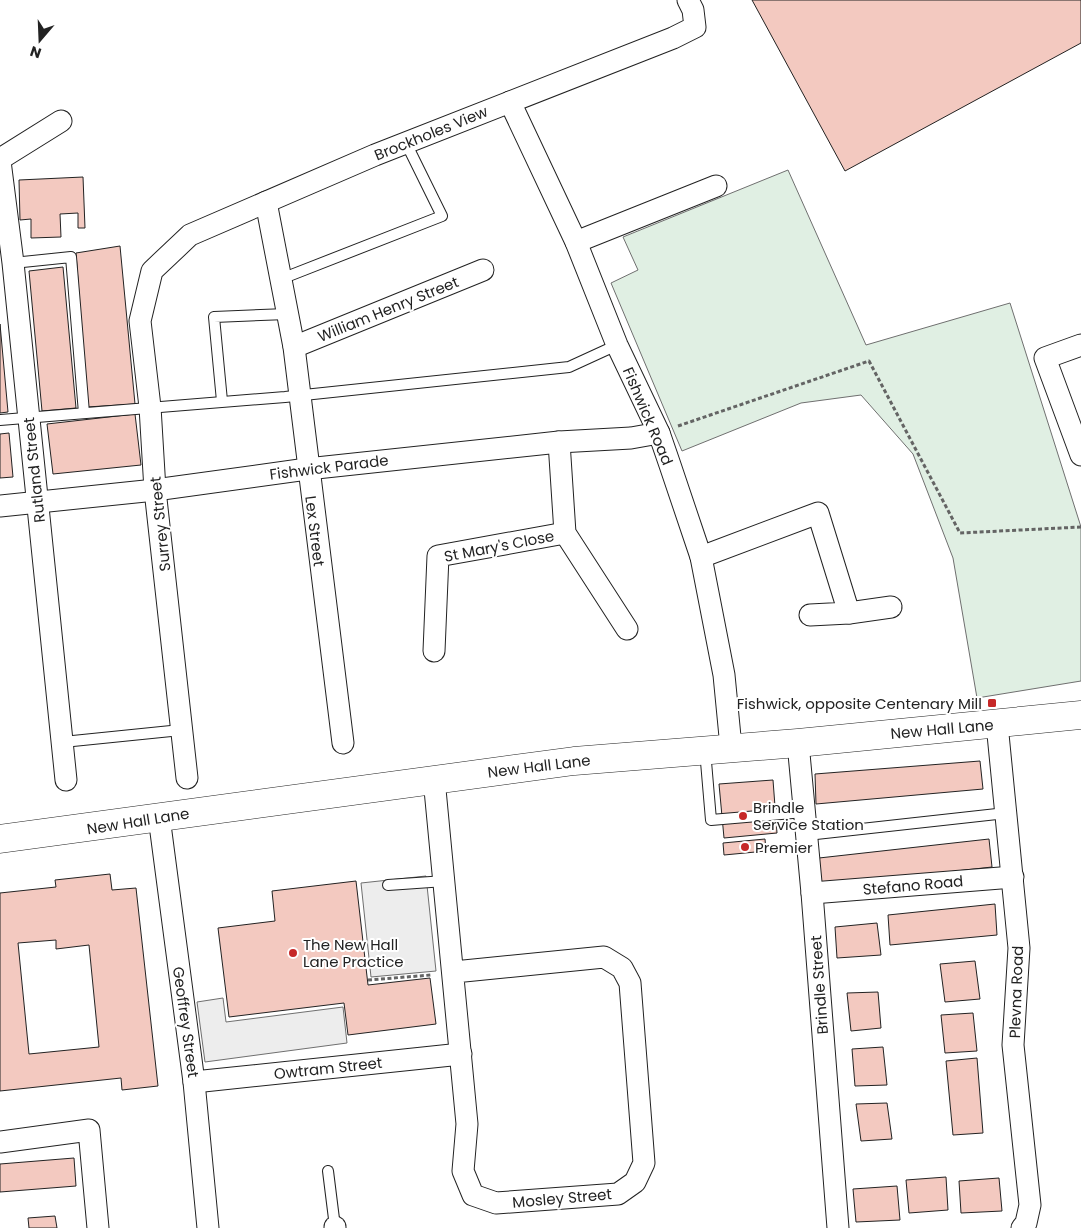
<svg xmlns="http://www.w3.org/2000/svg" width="1081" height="1228" font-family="Poppins,sans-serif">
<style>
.green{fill:#e0efe3;stroke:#6f6f6f}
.parking{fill:#ededed;stroke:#6f6f6f}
.building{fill:#f3c9c0;stroke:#222;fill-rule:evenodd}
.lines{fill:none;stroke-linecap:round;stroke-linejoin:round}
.lane-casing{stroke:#222;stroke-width:12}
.street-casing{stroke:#222;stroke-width:23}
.highway-casing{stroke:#222;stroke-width:29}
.path{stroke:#646464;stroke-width:3;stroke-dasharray:4 2.5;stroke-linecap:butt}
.lane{stroke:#fff;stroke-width:10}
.street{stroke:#fff;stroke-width:21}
.highway{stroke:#fff;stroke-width:28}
.poi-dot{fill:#c62828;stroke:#fff;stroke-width:2}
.labels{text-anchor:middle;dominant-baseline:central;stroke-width:4;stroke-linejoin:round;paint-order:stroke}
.street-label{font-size:15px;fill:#222;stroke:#fff}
.poi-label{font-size:15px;fill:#222;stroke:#fff;text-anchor:start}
</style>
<rect width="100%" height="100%" fill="#fff"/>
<path class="green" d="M788,170L866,345L1010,303L1081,527V681L977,698L953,558L913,454L861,395L801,403L682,451L611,283L638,270L623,237Z"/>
<g class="parking">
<path d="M426,876L436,971L371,977L361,883Z"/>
<path d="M223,998L226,1022L343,1007L347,1043L205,1062L197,1002Z"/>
</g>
<g class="building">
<path d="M752,0H1081V43L845,171Z"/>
<path d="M83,177L85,228H78V213L60,214L61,237L31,238V219L20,220L19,180Z"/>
<path d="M120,246L135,404L87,407L76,253Z"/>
<path d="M63,267L76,408L42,411L29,271Z"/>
<path d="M0,324L8,412L0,413Z"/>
<path d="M135,414L141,465L53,474L47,424Z"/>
<path d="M9,433L13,477L0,478V434Z"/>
<path d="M980,761L983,789L816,804L815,774Z"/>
<path d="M773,780L777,833L724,838L719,784Z"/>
<path d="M765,839L766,851L724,855L723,843Z"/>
<path d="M989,839L992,867L821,886L819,858Z"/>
<path d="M110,874L112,890L136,888L158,1086L122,1090L121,1078L0,1091V893L56,887L55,880ZM56,940V949L89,945L99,1047L29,1054L18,943Z"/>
<path d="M356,881L368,985L430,978L436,1024L348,1035L344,1003L229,1017L218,928L275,921L272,891Z"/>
<path d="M995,904L997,935L890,945L888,915Z"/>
<path d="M877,923L881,955L837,958L835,927Z"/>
<path d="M975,961L980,999L945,1002L940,964Z"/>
<path d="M878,992L881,1028L851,1031L847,993Z"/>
<path d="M973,1013L977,1051L945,1053L941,1015Z"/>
<path d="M883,1047L887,1085L855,1086L852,1049Z"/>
<path d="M977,1058L983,1133L953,1135L946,1061Z"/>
<path d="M887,1103L892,1139L861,1141L856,1104Z"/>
<path d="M74,1158L76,1186L0,1192V1164Z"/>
<path d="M946,1177L948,1210L909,1213L906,1180Z"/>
<path d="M999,1178L1002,1211L961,1213L959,1181Z"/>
<path d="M897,1186L900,1220L856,1222L853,1189Z"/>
<path d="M55,1216L57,1228H29L28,1218Z"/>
</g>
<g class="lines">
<defs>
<g id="lane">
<path d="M13,263L71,257L84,413"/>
<path d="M281,279L442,216L406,143"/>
<path d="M222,401L214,317L287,314"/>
<path d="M0,420L285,397L569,367L617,345"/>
<path d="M63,742L181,730"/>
<path d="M705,750L711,820L804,812"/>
<path d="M807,835L1006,813"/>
<path d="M388,885L445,881"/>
<path d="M328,1171L335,1227"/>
</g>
<g id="street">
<path d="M510,102L576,242L617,345L659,433L670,465L701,557L724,675L731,747"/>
<path d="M0,159L61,121"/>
<path d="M0,161L13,263L66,780"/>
<path d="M266,202L294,347L343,743"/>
<path d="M576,242L716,186"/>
<path d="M1081,345L1045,358L1081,455"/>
<path d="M294,347L483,270"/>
<path d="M559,442L565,533L627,629"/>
<path d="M0,506L155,490L307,469L559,442L631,438L659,433"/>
<path d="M701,557L818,513L849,613L810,615"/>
<path d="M849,613L891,607"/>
<path d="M434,651L438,556L565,533"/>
<path d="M997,724L1019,948L1013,1045L1030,1205L1026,1223L1022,1228"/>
<path d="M798,743L812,893L838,1228"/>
<path d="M187,778L155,490L150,407L140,321L152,271L190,235L375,155L673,38L695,27L693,10L688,0"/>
<path d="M434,779L467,1124L463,1171L473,1195L496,1203L618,1194L635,1182L644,1163L630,983L622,968L604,957L454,972"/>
<path d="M159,817L194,1082L208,1228"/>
<path d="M812,893L1013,877"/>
<path d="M194,1082L461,1054"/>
<path d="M0,1142L89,1130L98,1228"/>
<path d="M335,1227V1228"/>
</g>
<path id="highway" d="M0,839L574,761L798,743L1081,715"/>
</defs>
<use href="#lane" class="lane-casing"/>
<use href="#street" class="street-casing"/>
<use href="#highway" class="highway-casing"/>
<g class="path">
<path d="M678,426L869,361L960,533L1081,527"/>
<path d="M368,980L431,975"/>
</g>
<use href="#lane" class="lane"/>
<use href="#street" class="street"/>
<use href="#highway" class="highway"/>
</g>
<g class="poi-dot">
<rect x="987" y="698" width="10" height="10" rx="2.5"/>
<circle cx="743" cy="816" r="5"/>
<circle cx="745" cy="847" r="5"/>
<circle cx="293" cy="953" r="5"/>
</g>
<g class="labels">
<g class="street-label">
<text transform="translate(431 133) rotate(-22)">Brockholes View</text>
<text transform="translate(388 309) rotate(-22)">William Henry Street</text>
<text transform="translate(648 416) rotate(67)">Fishwick Road</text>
<text transform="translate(329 467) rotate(-7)">Fishwick Parade</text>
<text transform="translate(34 470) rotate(-96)">Rutland Street</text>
<text transform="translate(160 524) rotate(-96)">Surrey Street</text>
<text transform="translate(315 531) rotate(83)">Lex Street</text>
<text transform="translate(499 546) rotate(-11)">St Mary's Close</text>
<text transform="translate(942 729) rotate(-5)">New Hall Lane</text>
<text transform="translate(539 766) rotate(-7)">New Hall Lane</text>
<text transform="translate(138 821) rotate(-9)">New Hall Lane</text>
<text transform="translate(913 885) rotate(-5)">Stefano Road</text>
<text transform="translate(819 985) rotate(-94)">Brindle Street</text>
<text transform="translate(1016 992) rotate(-88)">Plevna Road</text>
<text transform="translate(186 1022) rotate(82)">Geoffrey Street</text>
<text transform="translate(328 1068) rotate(-6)">Owtram Street</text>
<text transform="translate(562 1198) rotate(-5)">Mosley Street</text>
</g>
<g class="poi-label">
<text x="982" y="703" text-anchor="end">Fishwick, opposite Centenary Mill</text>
<text x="753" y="807">Brindle<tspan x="753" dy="17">Service Station</tspan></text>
<text x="755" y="847">Premier</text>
<text x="303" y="944">The New Hall<tspan x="303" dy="17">Lane Practice</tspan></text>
</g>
</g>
<g transform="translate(40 40) rotate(199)" stroke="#ffffff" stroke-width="4" paint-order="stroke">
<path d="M0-4L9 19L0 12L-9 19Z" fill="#222222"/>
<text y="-8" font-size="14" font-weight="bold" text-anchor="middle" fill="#222222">N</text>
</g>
</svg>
